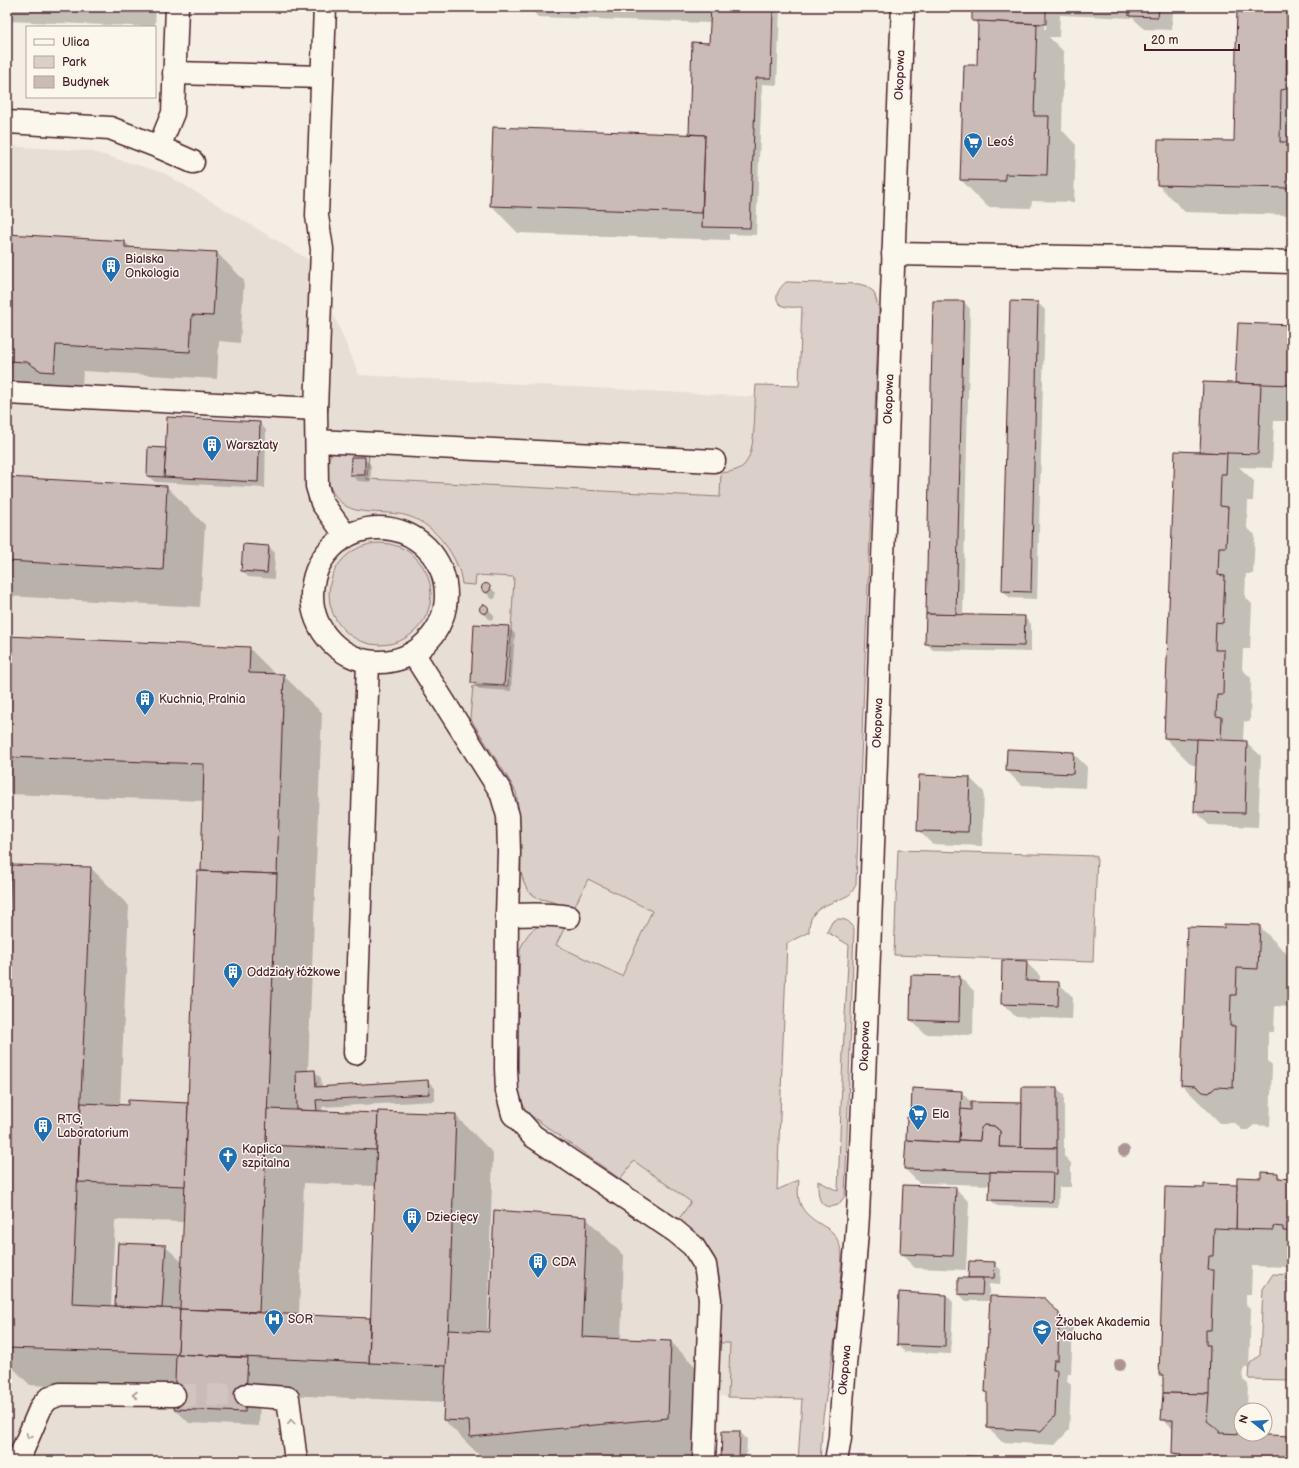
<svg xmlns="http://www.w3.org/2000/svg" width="1299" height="1468" font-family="'Balsamiq Sans',sans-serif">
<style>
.built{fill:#e7dfd6}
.green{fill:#dbd0c9;stroke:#92787a}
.shadow{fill:#0003;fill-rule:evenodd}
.building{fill:#cabbb6;stroke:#4a1f2b}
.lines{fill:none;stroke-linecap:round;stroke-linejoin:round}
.minor-tunnel{stroke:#d2c5bf;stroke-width:22;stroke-dasharray:22 11;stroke-linecap:butt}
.minor-casing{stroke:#4a1f2b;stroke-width:25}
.minor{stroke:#fbf7ec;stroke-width:22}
.tree{fill:#aa9494}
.oneway{stroke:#ab9695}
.labels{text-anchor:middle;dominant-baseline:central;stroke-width:3;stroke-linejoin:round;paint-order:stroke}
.street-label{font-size:12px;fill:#4a1f2b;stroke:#fbf7ec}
.poi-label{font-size:12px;fill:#4a1f2b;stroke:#fbf7ec;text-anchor:start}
</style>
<rect width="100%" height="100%" fill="#f4eee4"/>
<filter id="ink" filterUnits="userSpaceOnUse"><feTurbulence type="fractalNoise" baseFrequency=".025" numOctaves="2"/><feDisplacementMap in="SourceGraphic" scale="8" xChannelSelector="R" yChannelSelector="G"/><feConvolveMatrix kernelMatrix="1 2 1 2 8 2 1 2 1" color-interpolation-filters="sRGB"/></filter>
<g filter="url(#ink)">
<path class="built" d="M7,146L90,151L164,173L311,261L359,375L774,398L728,1397L720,1396L718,1461H7Z"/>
<g class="green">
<path d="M786,282L859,284L866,286L874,292L879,310L856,884C854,888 852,894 847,896C830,905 808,906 809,932L787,943L777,1190L799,1180C796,1203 801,1212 820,1224C824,1227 830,1229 833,1233C838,1239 840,1246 842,1253L838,1317L823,1417L820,1461H798L802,1399L728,1397L730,1343H720C720,1309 727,1270 704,1243C697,1235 686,1228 678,1220L691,1202L634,1161L620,1179L526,1112L519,1094L516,1081L520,950C531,923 540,924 566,925L556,945L622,976L652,911L588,879L574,908L538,898L529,892L524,883L521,872L520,819L516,792L508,778L470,718L473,686H508L514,577L476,575L475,585L462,584C461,570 453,554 444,543C435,531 423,521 408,516C391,511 373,514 356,510C341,507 330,493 328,478C327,471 329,464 329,457L335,452L369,454L367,479L720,497L721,473C729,472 738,471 744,465C757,452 754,404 756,385L799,386L802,307C797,307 788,308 783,306C771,300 779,288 786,282Z"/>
<circle cx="380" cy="594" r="51"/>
<path d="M898,850L1097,856L1093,962L894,955Z"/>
<path d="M837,919C846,919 850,921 854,929L845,1196L838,1205C818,1212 818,1195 818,1181L838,1191L843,1053L849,945L827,932L832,922Z"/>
<path d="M1273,1274L1292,1275V1380L1249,1379L1250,1363L1260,1355L1263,1289Z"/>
</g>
<g class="shadow">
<path d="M7,7H156L155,27L7,21Z"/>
<path d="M529,7H780L777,85L762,84L756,235L729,234V240L518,233L491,205L691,135L690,134L710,44L711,23L538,17Z"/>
<path d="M973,7H1173L1172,30L1144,29L1133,18L1060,15L1059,37H1049L1064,52L1062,130L1076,145L1074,202L1032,201L1031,208L988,207L961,180L978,66L979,27L973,20ZM1045,14H1047L1046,29H1044Z"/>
<path d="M1238,7H1292V215L1185,212L1158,185L1235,142Z"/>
<path d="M7,235L125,242L132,248L217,253L244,280L240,343L219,341L217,379L83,371L81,399L7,385Z"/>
<path d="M964,302L970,309L963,616L1024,617L1031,624V652L933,650L926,643Z"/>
<path d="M1038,303L1045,310L1037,599L1010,598L1003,591Z"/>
<path d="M1292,326V421H1274L1272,468L1239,467L1254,481L1253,501H1248L1247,528L1255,535L1253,574H1246L1245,597L1252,604L1250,649H1243L1242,669L1251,678L1250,722L1244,721L1243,739L1261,756L1258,827L1209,825L1195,811L1197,765H1192L1165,738L1201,453L1238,384L1236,383Z"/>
<path d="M259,423L266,430L265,488L155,482L148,476L167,449Z"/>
<path d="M364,458L371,465V482L358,481L351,475Z"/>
<path d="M7,478L167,487L205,525L200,607L7,596Z"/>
<path d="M269,547L275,553L274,579L248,577L242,570Z"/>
<path d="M485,585L489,586L496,593V597L494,599H492L482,589Z"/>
<path d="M485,606L494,615V618L490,620L481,612L482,607Z"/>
<path d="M508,627L515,634L511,691L479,689L472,682Z"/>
<path d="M7,637L249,648L276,675H283L322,713L308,1071H314L321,1078L322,1087L428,1081L435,1088V1101L322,1107L323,1112L455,1115L493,1153L487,1333H490L586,1218L624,1256L621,1339L671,1342L709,1380L706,1456L650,1461H495L492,1458H482L444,1420L445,1402L260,1394L259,1426L189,1423L175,1409V1391L30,1385L7,1362V986L91,868L129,906L120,1106L189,1104L202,872L204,801L7,794ZM304,1183L376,1186L371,1319L299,1315ZM115,1220L184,1222L183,1263L165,1246L116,1307H111Z"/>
<path d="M1073,753L1087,767L1086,788L1021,785L1007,771Z"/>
<path d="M970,778L984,792L982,846L932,844L918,830Z"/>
<path d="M1259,926L1292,959V1007L1275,1006L1274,1032H1268V1061L1272,1065L1270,1126L1254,1125L1248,1130H1242L1235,1123H1220L1182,1085L1225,929Z"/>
<path d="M1026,962L1040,976V982L1058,983L1073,997L1072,1019L1016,1017L1002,1003Z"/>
<path d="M960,977L974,991L973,1035L925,1034L911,1020Z"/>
<path d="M1057,1088L1064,1095V1156L1071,1163V1187H1059L1058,1208L997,1206L990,1199L991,1185L919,1183L905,1169L912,1118L961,1092L972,1103L1023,1104Z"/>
<path d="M1277,1174L1283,1179L1292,1180V1267L1252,1266L1251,1294H1246V1305L1251,1309L1249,1368H1244L1243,1380L1248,1384L1247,1410H1241V1434L1292,1437V1461H1181L1173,1453L1174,1430L1162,1419L1164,1378L1160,1374L1205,1189L1238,1186Z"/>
<path d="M955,1188L969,1202L966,1270L915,1268L901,1254Z"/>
<path d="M994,1263L1001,1270L1000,1285L989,1284V1297L1045,1299L1073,1328L1071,1374H1068L1067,1381L1071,1385L1069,1430L1055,1445L1002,1442L988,1428V1394L986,1392L991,1301H966L959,1294L969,1278Z"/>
<path d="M900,1294L946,1295L953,1302L951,1354L905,1352L898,1345Z"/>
<path d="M740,1432L747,1439L746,1461H722Z"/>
</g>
<g class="building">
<path d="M711,7H773L771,78H756L750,228L702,227L705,135L689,134L692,42L709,43Z"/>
<path d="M972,7H1046V24L972,21Z"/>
<path d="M1129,7H1159L1158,17L1129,16Z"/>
<path d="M1237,7H1292V13H1287L1286,89L1281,90L1280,142H1290L1289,188L1157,185L1158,140L1234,141Z"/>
<path d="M978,21L1037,24L1034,116H1049L1047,175L1005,174V181L960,180L964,65H977Z"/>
<path d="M493,127L705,135L702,213L490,206Z"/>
<path d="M7,234L125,241V247L217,252L213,316L192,315L190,352L56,345L54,372L41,371L27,362L7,361Z"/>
<path d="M933,301H964L956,615L926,614Z"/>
<path d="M1010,301L1038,302L1031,592L1002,591Z"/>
<path d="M1238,323L1292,325V385L1235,383Z"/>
<path d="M1203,382L1261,384L1258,454L1200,452Z"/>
<path d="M167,417L260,422L258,482L164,477Z"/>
<path d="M148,447L166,448L164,477L147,476Z"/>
<path d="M1175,451L1227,453L1226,474H1221L1220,506L1228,507L1226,547H1219L1218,575L1225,576L1223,623L1216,622L1215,650H1224L1223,695H1217L1216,716L1222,717L1221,740L1164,738Z"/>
<path d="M351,457H365V475H350Z"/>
<path d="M7,477L167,486L163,570L7,561Z"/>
<path d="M243,544L269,546L267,573L241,571Z"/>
<circle cx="486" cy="588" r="4.5"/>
<circle cx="484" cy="609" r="4.5"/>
<path d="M926,614L1025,616L1024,646L925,644Z"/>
<path d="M474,624L509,626L504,685L471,683Z"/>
<path d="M7,636L250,647L249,673L284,674L277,874L201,871L204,764L7,757Z"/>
<path d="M1197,739L1247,741L1245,813L1194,812Z"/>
<path d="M1007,749L1074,752L1073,774L1006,771Z"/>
<path d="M919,775L970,777L968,832L917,831Z"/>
<path d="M11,865L91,867L72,1304L180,1309L178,1354L7,1348V962Z"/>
<path d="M197,871L277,874L259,1312L180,1309Z"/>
<path d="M1224,924L1260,925L1258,969L1237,968L1236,995H1231L1230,1026H1235L1233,1088L1216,1087L1209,1093L1203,1092L1196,1086L1181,1085L1187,927L1224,928Z"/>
<path d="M1002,960L1027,961L1026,981L1059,982L1058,1006L1001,1004Z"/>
<path d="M911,975L960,976L959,1022L910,1020Z"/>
<path d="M315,1070L316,1087L428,1080L429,1094L316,1100L317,1111L297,1110L296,1071Z"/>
<path d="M1022,1087H1057V1148H1021Z"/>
<path d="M912,1088L962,1091L959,1143L906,1140L907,1117H911Z"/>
<path d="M128,1100L188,1103L185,1186L78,1182L81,1103L128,1105Z"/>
<path d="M971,1102L1022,1103L1021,1148L999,1147L1000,1131L994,1126L984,1125L981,1128L980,1141L959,1140L961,1109L971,1110Z"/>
<path d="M267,1109L378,1113L376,1150L266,1145Z"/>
<path d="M378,1111L456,1114L447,1366L369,1363Z"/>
<path d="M984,1125L994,1126L1000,1131L999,1147L1057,1148V1174L904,1169L906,1140L959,1143V1140L980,1141L981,1128Z"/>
<path d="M990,1172L1053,1173L1052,1202L989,1200Z"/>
<path d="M1261,1172L1278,1173V1178L1292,1179V1231H1283V1227L1273,1226V1230L1236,1229L1237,1177L1261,1178Z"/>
<path d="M1204,1184L1237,1185L1236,1229L1214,1228L1213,1256H1209L1208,1270H1213L1211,1330H1206V1345H1210L1209,1394L1163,1393V1375H1159L1165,1187L1204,1188Z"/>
<path d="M903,1185L956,1187L953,1256L900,1254Z"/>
<path d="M494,1210L587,1217L582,1337L671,1341L668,1418L470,1437L469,1421L443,1420L448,1330L489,1332Z"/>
<path d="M118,1243L166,1245L162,1308L115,1306Z"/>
<path d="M969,1261L995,1262L994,1278H968Z"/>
<path d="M958,1278H983L982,1295L958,1294Z"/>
<path d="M899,1292L946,1295L945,1347L897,1345Z"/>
<path d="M990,1296L1045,1298L1059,1313L1058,1360H1054L1053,1370H1057L1055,1416L1041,1431L987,1428V1392H985Z"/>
<path d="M180,1309L370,1318L369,1363L178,1354Z"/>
<path d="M176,1354L248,1358L245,1412L174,1409Z"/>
<path d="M1163,1393L1209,1394L1207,1421L1219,1430V1433L1292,1436V1461H1180L1181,1454L1172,1453L1173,1420H1161Z"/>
<path d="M722,1431H740L739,1461H721Z"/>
<path d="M966,1456L1015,1458V1461H965Z"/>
</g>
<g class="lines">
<path class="minor-tunnel" d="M174,1395H246"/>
<defs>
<g id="minor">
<path d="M325,7L317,216L322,249L316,409L317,486L322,503L346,536"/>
<path d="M174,73L322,77"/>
<path d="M7,122L110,128L159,147L193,162"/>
<path d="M159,147L173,113L177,7"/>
<path d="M893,254L1136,258L1292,262"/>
<path d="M7,393L316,409"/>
<path d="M317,441L714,461"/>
<circle cx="379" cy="595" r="67"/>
<path d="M413,653L501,792L508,816L509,852L507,915L506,1068L507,1091L513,1114L533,1136L675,1231L693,1246L705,1265L710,1299L704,1461"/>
<path d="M507,915C528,915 549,913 569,917"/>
<path d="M355,1053L368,662"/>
<path d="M246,1395L288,1398L296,1461"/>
<path d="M18,1461L41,1407L48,1399L60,1394L174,1395"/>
<path d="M836,1461L840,1438C843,1363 854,1289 858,1215C877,813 886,410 903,7"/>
</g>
</defs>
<use href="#minor" class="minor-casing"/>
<use href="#minor" class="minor"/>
</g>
<g class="tree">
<circle cx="1124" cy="1151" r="6"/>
<circle cx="1120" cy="1365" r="6"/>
</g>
<defs><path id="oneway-chevron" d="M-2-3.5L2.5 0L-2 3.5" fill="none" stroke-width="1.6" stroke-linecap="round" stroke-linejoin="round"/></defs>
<g class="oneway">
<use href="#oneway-chevron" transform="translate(135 1395) rotate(-180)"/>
<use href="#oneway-chevron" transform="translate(291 1422) rotate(-97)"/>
<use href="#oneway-chevron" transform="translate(29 1436) rotate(113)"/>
</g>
</g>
<defs>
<symbol id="supermarket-pin" viewBox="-11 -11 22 30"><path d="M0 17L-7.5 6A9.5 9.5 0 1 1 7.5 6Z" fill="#1f6fb2" stroke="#fbf7ec"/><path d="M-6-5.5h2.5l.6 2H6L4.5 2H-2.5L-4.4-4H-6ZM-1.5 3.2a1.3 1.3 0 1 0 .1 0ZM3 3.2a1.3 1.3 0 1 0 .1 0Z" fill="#fff"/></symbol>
<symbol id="building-pin" viewBox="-11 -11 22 30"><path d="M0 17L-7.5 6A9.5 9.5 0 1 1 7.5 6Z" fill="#1f6fb2" stroke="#fbf7ec"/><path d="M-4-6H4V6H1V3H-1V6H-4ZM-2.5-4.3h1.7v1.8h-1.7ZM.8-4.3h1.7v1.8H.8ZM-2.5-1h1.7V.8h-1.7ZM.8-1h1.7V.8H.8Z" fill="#fff"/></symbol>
<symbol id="church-pin" viewBox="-11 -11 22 30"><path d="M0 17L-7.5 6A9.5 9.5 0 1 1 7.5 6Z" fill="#1f6fb2" stroke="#fbf7ec"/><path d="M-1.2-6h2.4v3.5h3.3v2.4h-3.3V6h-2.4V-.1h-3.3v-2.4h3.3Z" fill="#fff"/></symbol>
<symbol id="hospital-pin" viewBox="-11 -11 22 30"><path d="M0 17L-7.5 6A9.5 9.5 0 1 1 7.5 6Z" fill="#1f6fb2" stroke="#fbf7ec"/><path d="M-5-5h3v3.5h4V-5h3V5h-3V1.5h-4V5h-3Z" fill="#fff"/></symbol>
<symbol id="school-pin" viewBox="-11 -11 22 30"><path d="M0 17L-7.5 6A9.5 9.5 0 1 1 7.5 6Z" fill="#1f6fb2" stroke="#fbf7ec"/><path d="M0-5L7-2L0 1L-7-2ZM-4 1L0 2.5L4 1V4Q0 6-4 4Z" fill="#fff"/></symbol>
</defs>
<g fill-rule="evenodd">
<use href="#supermarket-pin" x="962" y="131" width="22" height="30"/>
<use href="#building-pin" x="100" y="255" width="22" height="30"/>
<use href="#building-pin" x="201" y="434" width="22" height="30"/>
<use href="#building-pin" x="134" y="688" width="22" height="30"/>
<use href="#building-pin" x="222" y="961" width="22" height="30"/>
<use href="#supermarket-pin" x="907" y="1103" width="22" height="30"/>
<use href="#building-pin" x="32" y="1115" width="22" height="30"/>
<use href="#church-pin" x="217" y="1145" width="22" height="30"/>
<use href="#building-pin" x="401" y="1206" width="22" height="30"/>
<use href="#building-pin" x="527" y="1251" width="22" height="30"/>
<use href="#hospital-pin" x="263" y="1308" width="22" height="30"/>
<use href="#school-pin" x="1031" y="1318" width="22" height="30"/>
</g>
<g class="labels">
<g class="street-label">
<text transform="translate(900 75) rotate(-88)">Okopowa</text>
<text transform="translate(889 399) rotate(-88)">Okopowa</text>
<text transform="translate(878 723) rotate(-88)">Okopowa</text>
<text transform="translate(865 1046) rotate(-88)">Okopowa</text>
<text transform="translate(845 1370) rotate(-85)">Okopowa</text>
</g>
<g class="poi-label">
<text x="987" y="142">Leoś</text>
<text x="125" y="259">Bialska<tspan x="125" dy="14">Onkologia</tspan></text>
<text x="226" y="445">Warsztaty</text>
<text x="159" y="699">Kuchnia, Pralnia</text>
<text x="247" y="972">Oddziały łóżkowe</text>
<text x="932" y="1114">Ela</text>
<text x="57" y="1119">RTG,<tspan x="57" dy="14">Laboratorium</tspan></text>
<text x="242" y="1149">Kaplica<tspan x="242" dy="14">szpitalna</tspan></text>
<text x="426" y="1217">Dziecięcy</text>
<text x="552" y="1262">CDA</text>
<text x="288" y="1319">SOR</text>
<text x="1056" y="1322">Żłobek Akademia<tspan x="1056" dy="14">Malucha</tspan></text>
</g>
</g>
<rect width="1299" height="1468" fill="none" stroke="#fbf7ec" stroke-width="24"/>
<rect x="12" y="12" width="1275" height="1444" fill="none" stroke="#4a1f2b" stroke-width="1.5" filter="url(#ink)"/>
<rect x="26" y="26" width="130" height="72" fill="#fbf7ec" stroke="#b4a19f"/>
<rect x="34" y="39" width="20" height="6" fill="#fbf7ec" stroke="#b4a19f"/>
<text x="62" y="46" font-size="12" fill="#4a1f2b">Ulica</text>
<rect x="34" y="56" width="20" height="12" fill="#dbd0c9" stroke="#b4a19f"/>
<text x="62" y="66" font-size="12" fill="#4a1f2b">Park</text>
<rect x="34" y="76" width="20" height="12" fill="#cabbb6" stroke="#b4a19f"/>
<text x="62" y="86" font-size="12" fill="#4a1f2b">Budynek</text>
<g transform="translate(1253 1422) rotate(287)"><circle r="19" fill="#fbf7ec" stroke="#b4a19f"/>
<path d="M0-3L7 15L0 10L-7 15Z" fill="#1f6fb2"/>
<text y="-6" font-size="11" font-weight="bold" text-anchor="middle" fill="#4a1f2b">N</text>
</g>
<path d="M1145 44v6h94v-6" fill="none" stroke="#4a1f2b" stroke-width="2"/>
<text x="1151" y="44" font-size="12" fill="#4a1f2b" stroke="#fbf7ec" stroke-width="3" paint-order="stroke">20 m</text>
</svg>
